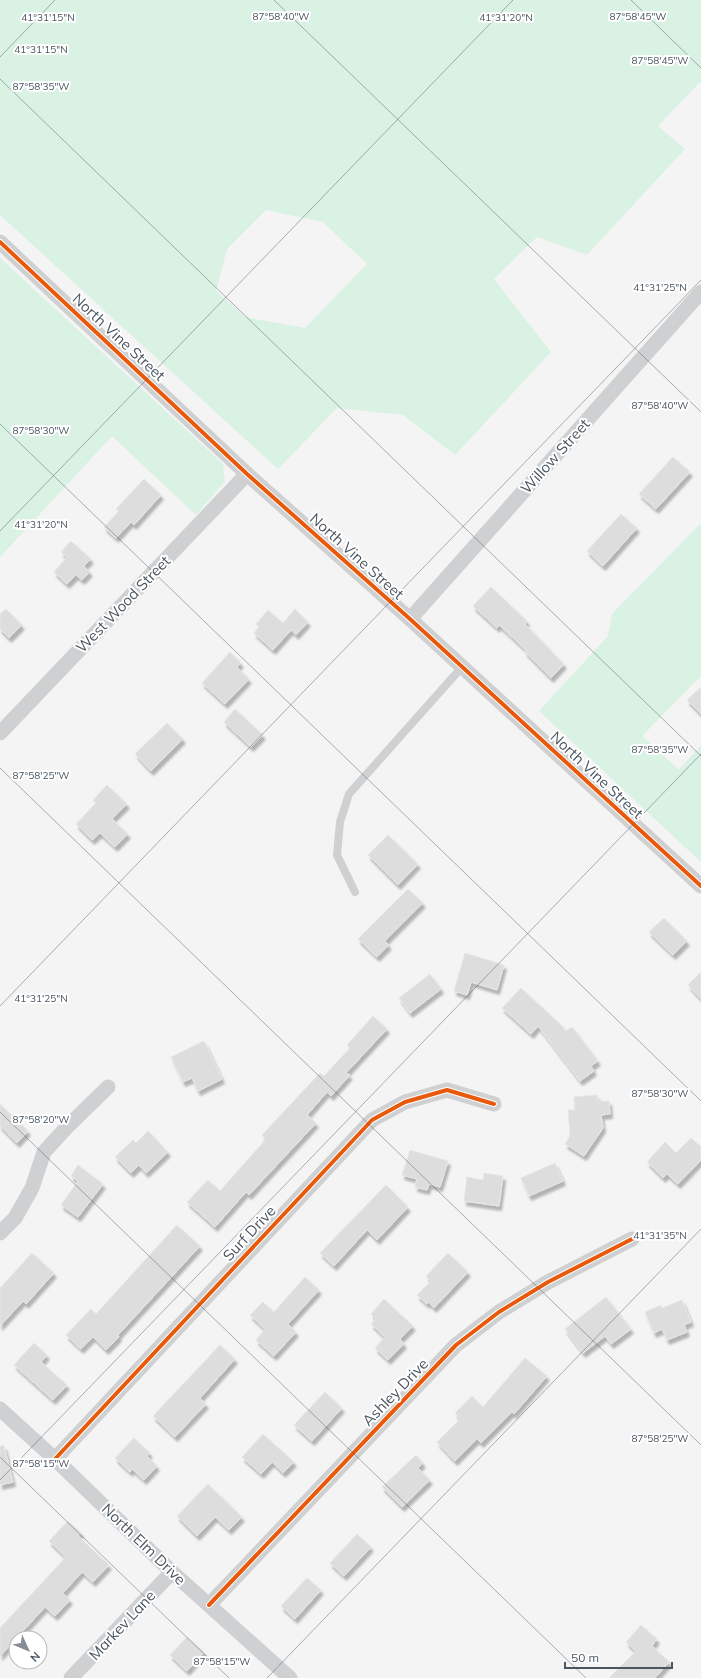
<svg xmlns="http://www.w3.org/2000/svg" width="701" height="1678" font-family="Mulish,sans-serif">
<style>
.green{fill:#d9f2e3;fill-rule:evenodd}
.building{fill:#ddddde;stroke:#e5e6e7;filter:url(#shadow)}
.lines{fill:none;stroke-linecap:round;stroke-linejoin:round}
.service{stroke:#ced0d2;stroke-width:8}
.minor{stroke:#ced0d2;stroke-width:15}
.cycleway-casing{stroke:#fff;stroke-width:6}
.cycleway{stroke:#e8590c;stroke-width:4}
.ticks{fill:none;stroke:#4a5661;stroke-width:1;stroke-opacity:0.45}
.labels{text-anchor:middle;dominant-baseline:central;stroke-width:4;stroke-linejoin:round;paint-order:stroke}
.street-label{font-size:15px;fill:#4a5661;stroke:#fff}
.ticks-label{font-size:10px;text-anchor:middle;fill:#4a5661;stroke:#fff;stroke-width:4;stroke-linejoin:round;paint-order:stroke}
</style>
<defs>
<filter id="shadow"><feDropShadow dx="2.5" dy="4.5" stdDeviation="1" flood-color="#0004"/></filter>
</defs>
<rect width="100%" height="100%" fill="#f4f4f4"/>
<g class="green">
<path d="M0,0H701V83L698,84L658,126L685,149L587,255L537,237L494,279L551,352L455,455L403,415L337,408L278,469L0,215ZM266,210L323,222L367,264L305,328L245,317L216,291L227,249Z"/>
<path d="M0,258L223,464L225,481L196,515L112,436L0,557Z"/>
<path d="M701,523V676L642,736L679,770L701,745V862L539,711L608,636L612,614Z"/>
</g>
<g class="building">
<path d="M673,457L690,472L656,509L639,494Z"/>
<path d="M144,479L161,495L134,525L131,522L116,538L104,527L119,511L116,509Z"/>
<path d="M621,514L637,528L603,566L587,551Z"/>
<path d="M71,541L91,559L84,566L90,572L82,580L76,575L67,584L54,572L67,557L61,552Z"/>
<path d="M491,587L527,621L525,624L564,664L551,678L525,652L526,650L499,625L497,628L473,606Z"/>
<path d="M6,609L22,625L9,638L0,629V614Z"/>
<path d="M295,609L308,622L296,635L291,630L273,650L254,633L259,627L256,624L268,610L283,623Z"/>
<path d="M230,652L241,663L237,667L249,679L225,704L202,683Z"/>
<path d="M701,687V714L687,700Z"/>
<path d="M235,709L263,735L251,747L224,722Z"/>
<path d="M167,723L183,739L151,771L135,754Z"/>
<path d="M107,785L127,804L112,819L128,834L115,847L100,833L92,840L76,824L96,803L93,800Z"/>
<path d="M388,835L418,864L398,885L368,855Z"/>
<path d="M408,889L423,903L385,941L389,945L377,957L358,939Z"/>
<path d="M664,918L687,941L673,955L649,932Z"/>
<path d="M465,953L504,965L497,990L471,982L467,995L454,991Z"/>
<path d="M701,972V999L688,985Z"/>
<path d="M430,974L441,989L410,1013L399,998Z"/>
<path d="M521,988L561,1025L566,1031L572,1027L598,1061L591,1066L594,1071L580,1081L538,1026L531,1034L502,1008Z"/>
<path d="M373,1016L387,1029L346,1073L350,1075L331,1096L327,1092L307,1115L316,1123L249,1195L246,1192L215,1227L187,1202L208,1180L220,1191L266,1139L262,1135L320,1073L324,1076L350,1048L347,1045Z"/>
<path d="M204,1041L222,1079L198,1091L192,1078L183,1082L171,1057Z"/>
<path d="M597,1095L598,1102L609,1101L610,1114L601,1115L603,1128L584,1156L565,1144L570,1136L568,1110H575L574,1097Z"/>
<path d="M0,1104L28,1131L17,1143L0,1126Z"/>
<path d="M148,1131L168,1152L146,1173L139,1165L131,1173L115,1157L133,1140L136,1143Z"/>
<path d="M691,1138L701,1147V1160L678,1184L667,1174L663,1178L647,1162L665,1142L676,1153Z"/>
<path d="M410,1150L448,1161L440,1187L429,1184L427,1190L415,1187L417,1179L402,1175Z"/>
<path d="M555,1163L563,1181L529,1196L521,1178Z"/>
<path d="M78,1165L103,1184L78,1217L61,1205L78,1181L71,1176Z"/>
<path d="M484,1173L503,1176L499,1206L464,1201L467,1177L483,1180Z"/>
<path d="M386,1185L408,1207L377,1240L367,1230L334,1266L320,1253Z"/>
<path d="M177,1225L200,1246L118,1335L119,1337L106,1350L93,1337L81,1349L66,1335L91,1309L96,1314Z"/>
<path d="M32,1253L54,1273L26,1304L23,1301L0,1326V1288Z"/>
<path d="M448,1253L468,1272L434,1308L428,1302L427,1304L417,1295L431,1281L426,1276Z"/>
<path d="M305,1277L319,1290L288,1324L296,1332L274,1356L256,1340L265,1329L250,1315L263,1302L274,1312Z"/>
<path d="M606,1297L631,1329L611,1344L605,1336L583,1353L565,1329Z"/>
<path d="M384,1299L413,1326L400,1339L404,1344L388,1360L375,1348L385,1337L371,1324L376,1319L371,1314Z"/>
<path d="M682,1300L691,1322L684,1325L687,1332L667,1340L662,1329L654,1333L645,1312L661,1305L662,1308Z"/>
<path d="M34,1343L47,1355L41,1362L67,1385L53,1400L14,1365Z"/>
<path d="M220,1345L235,1359L200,1398L206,1404L175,1437L153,1416Z"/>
<path d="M525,1358L547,1376L514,1414L512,1412L481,1443L477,1439L455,1461L437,1442L460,1419L455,1413L472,1396L483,1407Z"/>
<path d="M325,1392L342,1408L312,1441L294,1425Z"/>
<path d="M263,1434L294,1462L283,1473L272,1462L261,1474L242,1457Z"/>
<path d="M134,1438L150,1453L147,1456L157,1466L144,1480L132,1469L130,1472L115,1458Z"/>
<path d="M0,1446H4L13,1482L0,1485Z"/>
<path d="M416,1455L423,1463L418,1468L430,1480L402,1507L382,1487Z"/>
<path d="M208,1484L242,1517L229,1530L215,1517L197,1536L177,1516Z"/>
<path d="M68,1521L81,1533L78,1536L109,1565L93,1582L82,1572L63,1593L70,1600L55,1616L45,1607L23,1631L31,1638H16V1648L11,1644L0,1656V1628L66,1557L49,1541Z"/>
<path d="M357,1534L371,1547L344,1576L330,1563Z"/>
<path d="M307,1578L321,1590L295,1619L281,1606Z"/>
<path d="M641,1625L657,1639L652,1646L669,1662L655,1678H609L636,1651L626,1642Z"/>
<path d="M187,1637L204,1652L187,1671L170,1655Z"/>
</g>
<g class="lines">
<path class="service" d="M355,892L337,855L340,822L349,794L462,667"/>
<g class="minor">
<path d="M0,242L247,474L410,619L701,886"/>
<path d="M410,619L701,292"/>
<path d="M0,733L247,474"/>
<path d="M0,1233L15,1218L32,1188L44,1152L67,1127L108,1087"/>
<path d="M0,1409L55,1459L172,1572L290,1678"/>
<path d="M55,1459L372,1120L405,1102L447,1090L494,1104"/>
<path d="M209,1605L456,1345L499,1312L548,1282L632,1239"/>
<path d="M71,1678L172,1572"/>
</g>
<defs>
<g id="cycleway">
<path d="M0,242L247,474L410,619L701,886"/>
<path d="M55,1459L372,1120L405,1102L447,1090L494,1104"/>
<path d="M209,1605L456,1345L499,1312L548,1282L632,1239"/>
</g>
</defs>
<use href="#cycleway" class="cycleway-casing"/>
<use href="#cycleway" class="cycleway"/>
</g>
<path class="ticks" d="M274,0L701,412M631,0L701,68M0,57L55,0M0,79L701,756M0,424L701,1101M0,531L513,0M0,768L701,1445M0,1006L701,280M0,1112L586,1678M0,1457L229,1678M0,1480L701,754M267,1678L701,1229"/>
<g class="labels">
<g class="street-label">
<text transform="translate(119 337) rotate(43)">North Vine Street</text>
<text transform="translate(555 456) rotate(-48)">Willow Street</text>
<text transform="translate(357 556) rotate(42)">North Vine Street</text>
<text transform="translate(123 604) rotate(-46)">West Wood Street</text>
<text transform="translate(597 775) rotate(43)">North Vine Street</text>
<text transform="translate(249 1233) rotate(-47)">Surf Drive</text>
<text transform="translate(395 1392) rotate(-46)">Ashley Drive</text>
<text transform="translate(144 1544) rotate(44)">North Elm Drive</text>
<text transform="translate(122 1625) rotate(-47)">Markev Lane</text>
</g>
</g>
<g class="ticks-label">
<text x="281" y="20">87°58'40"W</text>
<text x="638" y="20">87°58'45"W</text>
<text x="48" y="21">41°31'15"N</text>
<text x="506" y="21">41°31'20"N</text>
<text x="41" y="53">41°31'15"N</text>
<text x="660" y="64">87°58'45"W</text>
<text x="41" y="90">87°58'35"W</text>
<text x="660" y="291">41°31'25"N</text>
<text x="660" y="409">87°58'40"W</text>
<text x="41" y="434">87°58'30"W</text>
<text x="41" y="528">41°31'20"N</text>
<text x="660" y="753">87°58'35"W</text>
<text x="41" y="779">87°58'25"W</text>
<text x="41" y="1002">41°31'25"N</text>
<text x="660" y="1097">87°58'30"W</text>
<text x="41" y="1123">87°58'20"W</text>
<text x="660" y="1239">41°31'35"N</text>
<text x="660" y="1442">87°58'25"W</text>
<text x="41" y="1467">87°58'15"W</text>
<text x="222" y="1665">87°58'15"W</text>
</g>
<g transform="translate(28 1650) rotate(134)"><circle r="19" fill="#ffffff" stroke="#b7bbc0"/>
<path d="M0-3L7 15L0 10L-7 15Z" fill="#868d94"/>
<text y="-6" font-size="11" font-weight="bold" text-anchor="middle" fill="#4a5661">N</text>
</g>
<path d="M565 1662v6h107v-6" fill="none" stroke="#4a5661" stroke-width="2"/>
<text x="571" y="1662" font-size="12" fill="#4a5661" stroke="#ffffff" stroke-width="3" paint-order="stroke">50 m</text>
</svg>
